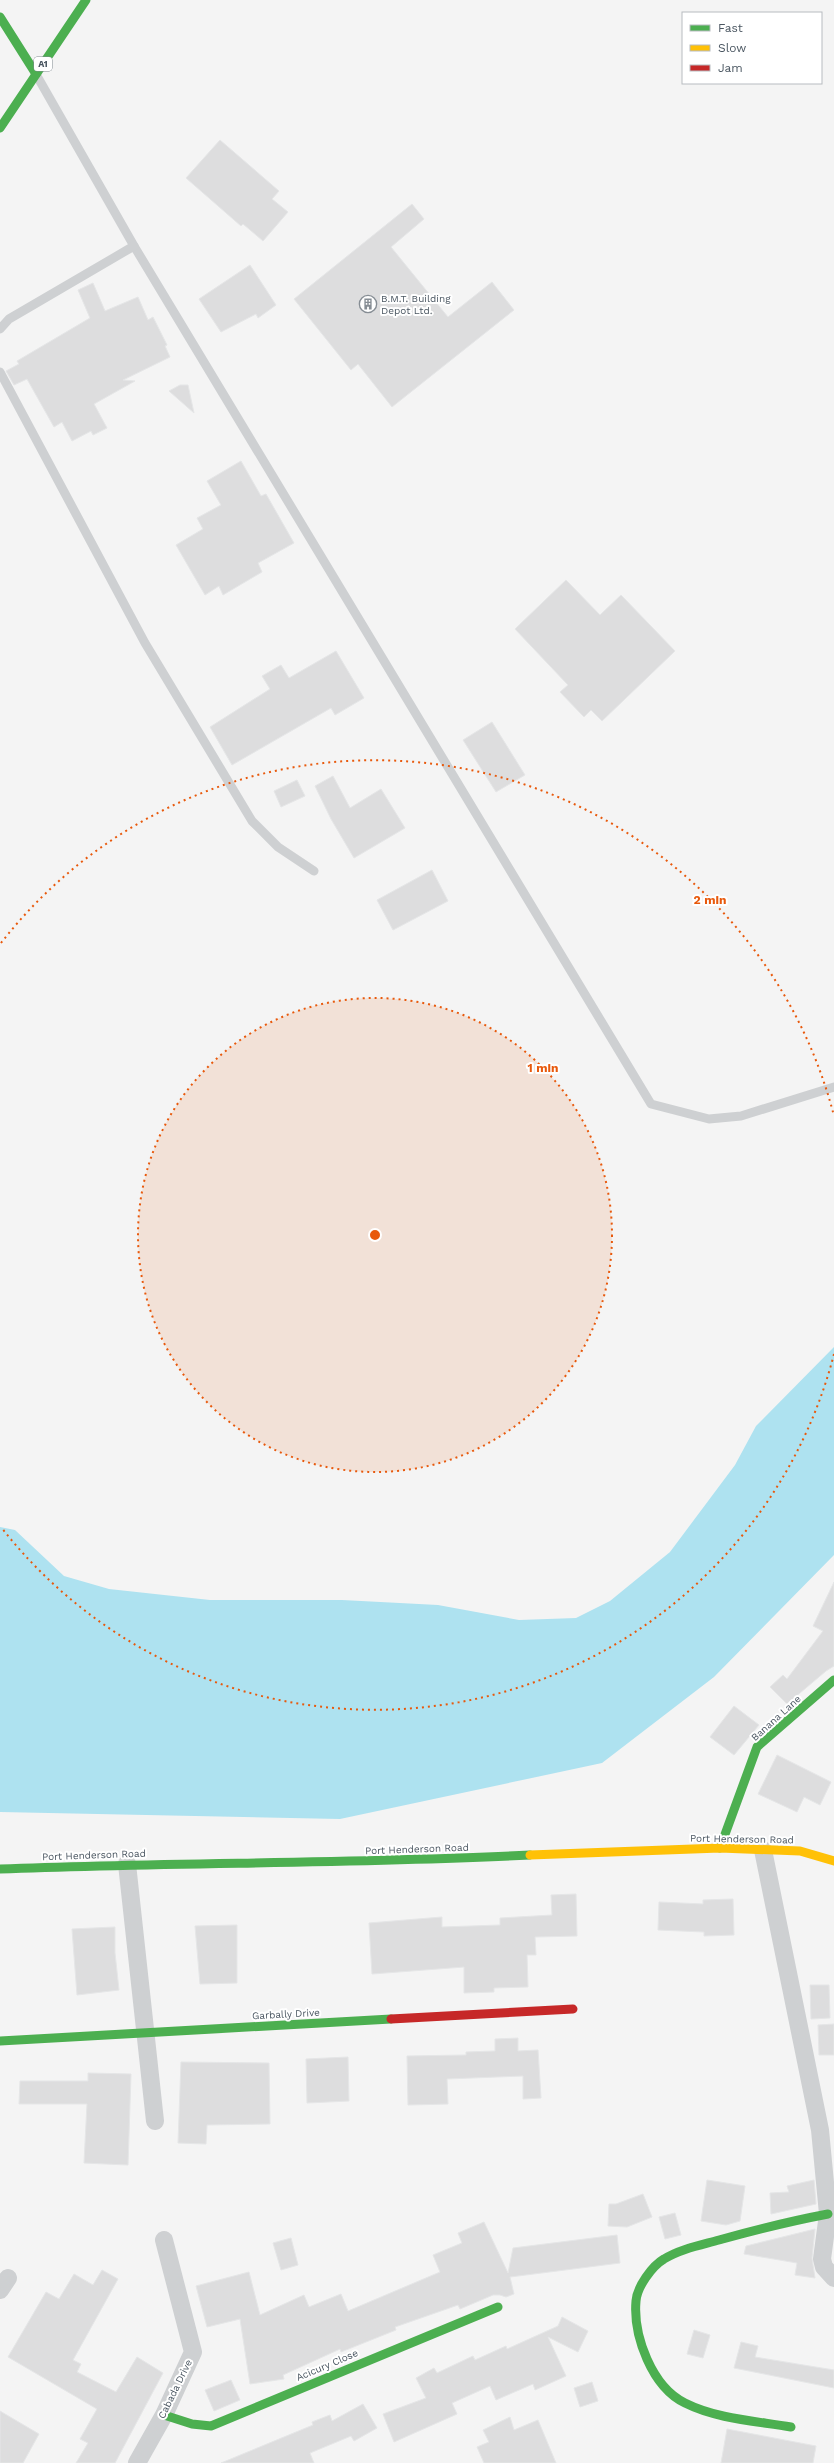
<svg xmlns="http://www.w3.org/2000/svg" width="834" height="2463" font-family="'Work Sans',sans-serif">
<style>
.water{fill:#aee2f0}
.building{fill:#ddddde;stroke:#e5e6e7}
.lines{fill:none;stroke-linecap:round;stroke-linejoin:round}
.lane{stroke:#ced0d2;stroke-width:9}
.street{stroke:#ced0d2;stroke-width:18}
.fast{stroke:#4caf50;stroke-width:9}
.slow{stroke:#ffc107;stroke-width:9}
.jam{stroke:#c62828;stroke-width:9}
.ring{fill:none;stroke:#e8590c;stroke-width:2;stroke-dasharray:2 4}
.labels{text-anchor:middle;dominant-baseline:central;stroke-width:4;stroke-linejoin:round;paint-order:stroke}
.shield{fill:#fff;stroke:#808990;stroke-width:1}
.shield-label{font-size:9px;font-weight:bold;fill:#4a5661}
.poi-label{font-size:10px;fill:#4a5661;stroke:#fff;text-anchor:start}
.street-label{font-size:10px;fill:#4a5661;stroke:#fff}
.centre{fill:#e8590c;stroke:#fff;stroke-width:2}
.ring-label{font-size:12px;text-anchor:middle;font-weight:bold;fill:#e8590c;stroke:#fff;stroke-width:4;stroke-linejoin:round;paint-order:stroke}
</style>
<rect width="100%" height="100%" fill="#f4f4f4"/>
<path class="water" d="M834,1347V1555L714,1677L602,1763L340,1819L0,1812V1527L15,1530L64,1576L109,1589L210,1600H342L438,1605L519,1620L576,1618L610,1601L670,1552L735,1465L756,1426Z"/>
<g class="building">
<path d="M220,140L279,191L272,199L288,212L263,241L243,224L241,226L186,178Z"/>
<path d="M412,204L424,219L391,247L448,317L492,282L514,310L392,407L358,364L351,370L294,299Z"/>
<path d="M250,265L276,305L258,318L256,314L221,332L199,299Z"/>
<path d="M93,283L105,311L138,297L148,320L153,317L167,345L165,346L170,357L123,380L135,381L94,404L107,428L93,435L91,431L72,441L62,422L54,427L27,379L14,385L6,371L19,364L17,361L90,318L78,290Z"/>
<path d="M180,385H188L194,413L169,391Z"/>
<path d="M241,461L261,496L266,494L294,543L258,563L262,572L223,595L219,586L205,595L176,545L203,529L197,518L221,505L207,481Z"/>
<path d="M566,580L600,615L621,595L675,651L602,721L591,710L584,717L560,692L568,685L515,629Z"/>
<path d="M336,651L364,698L335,715L331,708L232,765L210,727L270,689L262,676L281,665L289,678Z"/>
<path d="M492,722L525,775L496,792L463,740Z"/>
<path d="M333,776L350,808L381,789L405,828L354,858L331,819L315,786Z"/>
<path d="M297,780L305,796L281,807L274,791Z"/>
<path d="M432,870L448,901L393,930L377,900Z"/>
<path d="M834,1582V1666L826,1671L787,1704L770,1687L783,1675L787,1679L823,1631L813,1626Z"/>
<path d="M734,1706L759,1725L734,1755L710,1737Z"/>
<path d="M777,1755L831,1782L820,1805L804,1797L797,1812L758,1794Z"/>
<path d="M576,1894L577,1936L535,1937L536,1955H527L528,1987L494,1988V1992L464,1993V1967L372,1974L369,1923L442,1917V1927L500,1925V1918L552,1915L551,1895Z"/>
<path d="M733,1899L734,1935L704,1936V1932L658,1930L659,1902L703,1904V1900Z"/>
<path d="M237,1925V1983L200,1984L195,1926Z"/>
<path d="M115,1927V1953L119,1990L77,1995L72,1929Z"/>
<path d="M810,1985H829L830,2018L811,2019Z"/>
<path d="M834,2024V2055H819L818,2025Z"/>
<path d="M518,2038V2051L538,2050L541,2098L523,2099V2076L447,2079L448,2104L408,2105L407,2056L466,2055V2052L495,2051V2039Z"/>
<path d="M348,2057L349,2101L307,2103L306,2059Z"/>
<path d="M181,2062L269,2063L270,2124L207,2125L206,2144L178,2143Z"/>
<path d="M88,2073L131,2074L128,2165L84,2163L87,2104H19L20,2081H88Z"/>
<path d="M707,2180L745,2186L740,2221L726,2225L701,2221Z"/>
<path d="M814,2180L816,2204L771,2214L770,2193L789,2192L787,2186Z"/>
<path d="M643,2194L652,2217L627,2227L608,2226L609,2204H616Z"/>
<path d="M675,2213L681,2235L665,2239L659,2217Z"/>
<path d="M484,2222L508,2273L513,2248L617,2235L620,2263L510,2277L514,2294L506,2297L500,2295H493L460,2309L458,2305L395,2327L396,2330L341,2352L340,2349L283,2375L284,2379L250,2384L240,2319L207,2327L196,2286L249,2272L260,2315L304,2295L309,2307L341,2294L348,2311L440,2272L433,2255L462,2243L458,2233Z"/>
<path d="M815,2229L812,2258L815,2278L795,2275L797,2263L744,2254L746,2246Z"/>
<path d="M291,2238L298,2265L281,2270L273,2243Z"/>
<path d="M102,2270L118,2279L73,2360L81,2364L77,2372L116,2392L137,2357L163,2373L115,2463H76L88,2443L80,2439L97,2409L8,2357L46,2292L59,2299L74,2274L93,2285Z"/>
<path d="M562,2317L588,2331L578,2352L548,2337L566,2376L535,2390L533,2384L496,2400L490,2386L452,2403L457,2414L394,2442L383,2414L426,2398L416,2378L434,2368L437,2373L473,2356L475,2360L506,2346L507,2349L558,2326Z"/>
<path d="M694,2330L710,2335L703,2358L687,2354Z"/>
<path d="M741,2342L758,2346L755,2357L834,2370V2388L734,2368Z"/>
<path d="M231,2380L240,2400L214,2411L205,2390Z"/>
<path d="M592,2382L598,2401L580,2407L574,2388Z"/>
<path d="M363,2404L377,2428L354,2441L351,2436L310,2453L314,2463H221L313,2425L312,2422L330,2415L332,2421Z"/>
<path d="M0,2411L39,2434L23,2463H0Z"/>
<path d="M510,2417L514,2430L538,2420L556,2463H484L477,2447L489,2442L483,2430Z"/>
<path d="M727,2429L816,2446L813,2463H721Z"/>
</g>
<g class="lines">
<g class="lane">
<path d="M37,76L134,246L651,1104L709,1119L741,1116L834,1087"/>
<path d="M0,329L9,319L134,246"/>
<path d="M0,372L145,643L252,821L278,847L314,871"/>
</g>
<g class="street">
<path d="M763,1850L820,2130L828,2214L822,2259L824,2267L834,2278"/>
<path d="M127,1864L155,2121"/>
<path d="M0,2290L8,2278"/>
<path d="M137,2463L164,2415L193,2352L164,2240"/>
</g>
<g class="fast">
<path d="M0,17L36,74"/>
<path d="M0,128L86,0"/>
<path d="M720,1848L757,1747L834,1680"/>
<path d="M0,1869C177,1862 353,1864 530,1855"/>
<path d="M0,2041L391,2019"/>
<path d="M164,2415L192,2424L211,2426L498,2307"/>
<path d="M791,2427C756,2421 717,2419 685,2403C652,2387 633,2336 636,2301C637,2287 652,2266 664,2259C680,2249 701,2245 719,2240C755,2230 791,2221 828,2214"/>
</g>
<path class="slow" d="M530,1855L720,1848L800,1851L834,1861"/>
<path class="jam" d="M391,2019L573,2009"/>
</g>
<circle cx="375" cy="1235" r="237" fill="#e8590c" fill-opacity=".12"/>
<g class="ring">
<circle cx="375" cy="1235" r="237"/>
<path d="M834 1354A474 474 0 0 1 1 1527M1 943A474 474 0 0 1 834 1116"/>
</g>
<defs>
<symbol id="building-ring" viewBox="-11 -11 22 22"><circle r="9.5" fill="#fff" stroke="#868d94" stroke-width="1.5"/><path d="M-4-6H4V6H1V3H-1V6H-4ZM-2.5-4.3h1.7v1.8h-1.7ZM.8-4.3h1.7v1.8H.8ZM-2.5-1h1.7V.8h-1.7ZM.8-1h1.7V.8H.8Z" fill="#868d94"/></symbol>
</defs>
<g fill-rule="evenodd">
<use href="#building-ring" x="358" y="294" width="20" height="20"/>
</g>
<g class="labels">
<rect class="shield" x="34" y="57" width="18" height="14" rx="3"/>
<g class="shield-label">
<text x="43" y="64">A1</text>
</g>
<g class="poi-label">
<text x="381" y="298">B.M.T. Building<tspan x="381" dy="12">Depot Ltd.</tspan></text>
</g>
<g class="street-label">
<text transform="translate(776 1718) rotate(-42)">Banana Lane</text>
<text transform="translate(742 1839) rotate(1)">Port Henderson Road</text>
<text transform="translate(417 1849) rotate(-2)">Port Henderson Road</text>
<text transform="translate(94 1855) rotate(-2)">Port Henderson Road</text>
<text transform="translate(286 2014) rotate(-3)">Garbally Drive</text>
<text transform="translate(327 2365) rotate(-23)">Acicury Close</text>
<text transform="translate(175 2389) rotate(-64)">Cabada Drive</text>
</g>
</g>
<circle cx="375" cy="1235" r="6" class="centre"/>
<g class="ring-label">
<text x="710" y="904">2 min</text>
<text x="543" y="1072">1 min</text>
</g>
<rect x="682" y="12" width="140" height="72" fill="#ffffff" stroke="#b7bbc0"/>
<rect x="690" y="25" width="20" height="6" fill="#4caf50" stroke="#b7bbc0"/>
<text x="718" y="32" font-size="12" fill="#4a5661">Fast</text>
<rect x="690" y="45" width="20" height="6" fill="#ffc107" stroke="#b7bbc0"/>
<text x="718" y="52" font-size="12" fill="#4a5661">Slow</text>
<rect x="690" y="65" width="20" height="6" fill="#c62828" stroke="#b7bbc0"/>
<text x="718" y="72" font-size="12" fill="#4a5661">Jam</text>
</svg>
